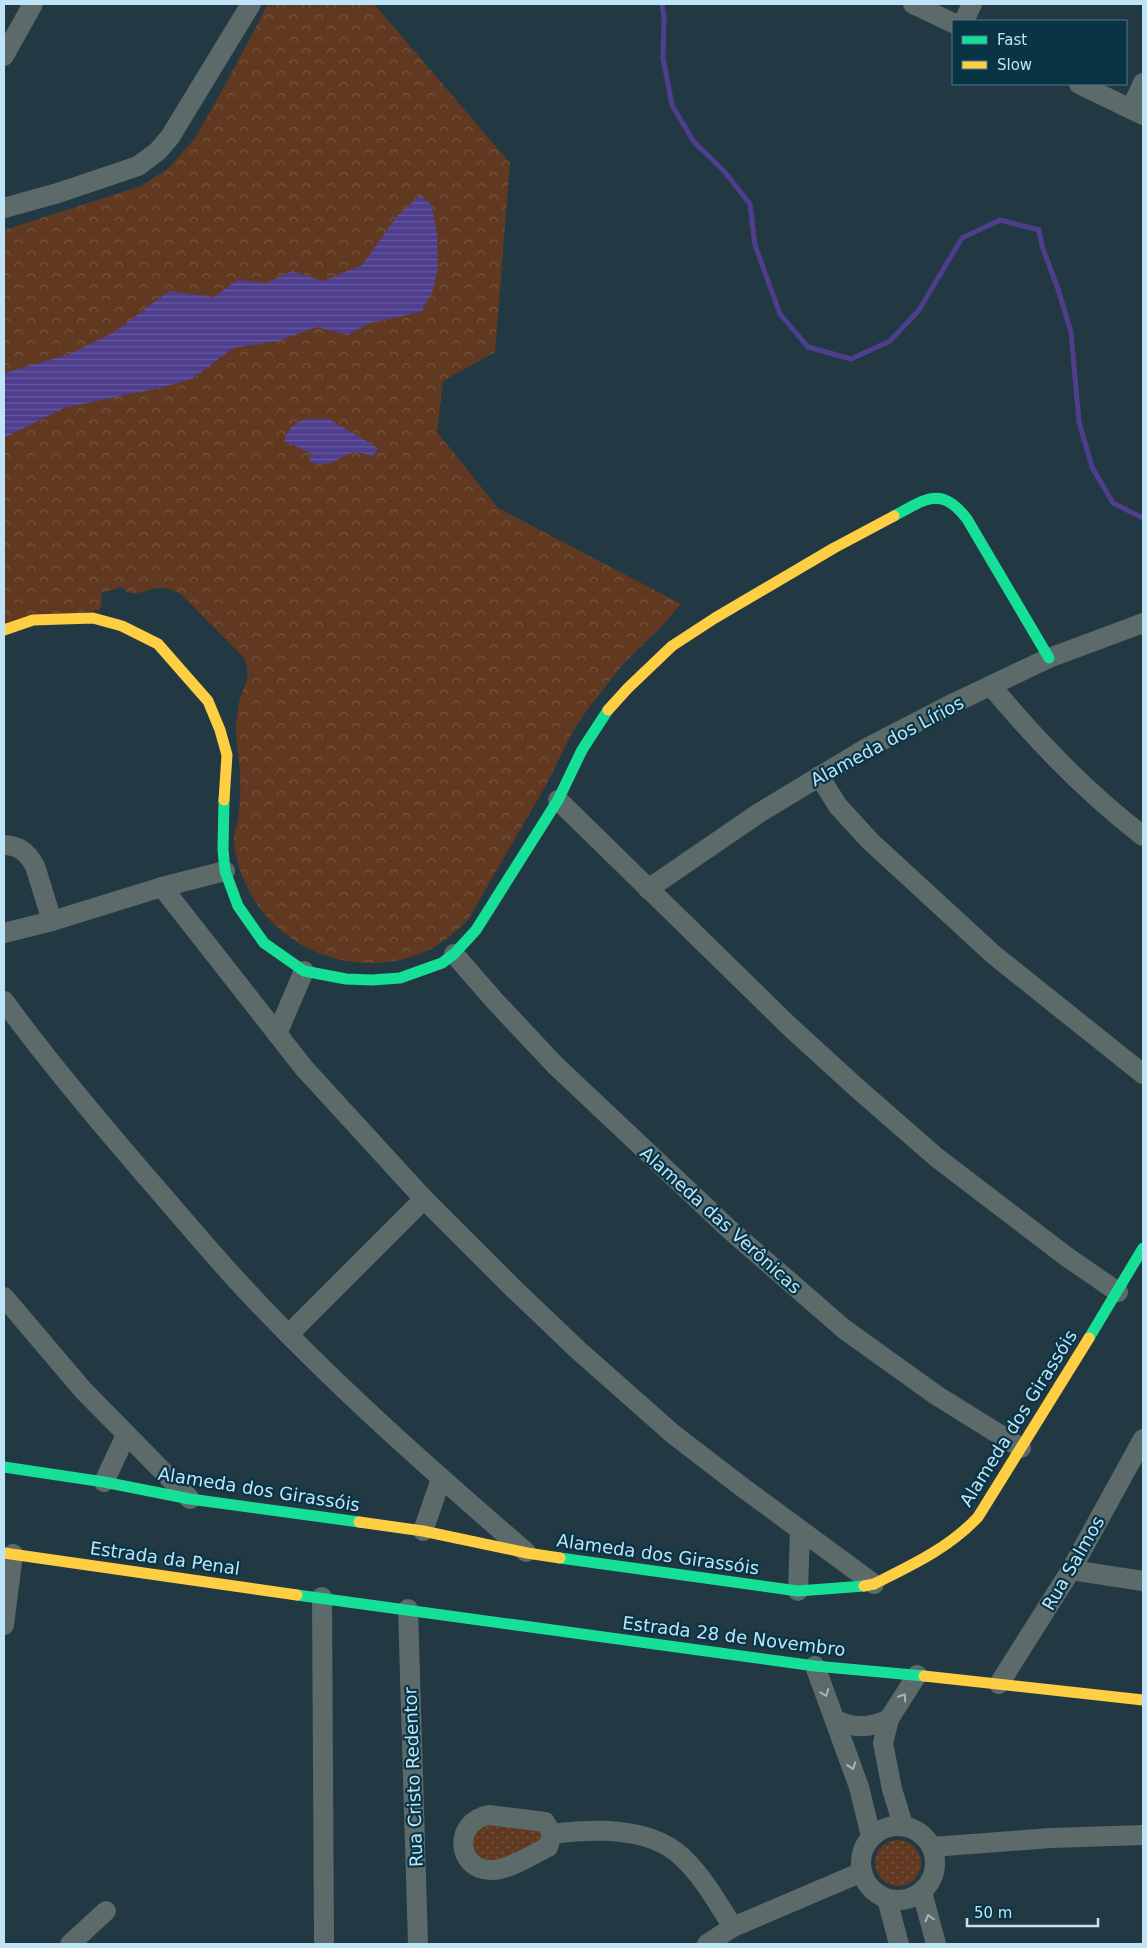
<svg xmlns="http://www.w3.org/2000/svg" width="1147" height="1948" font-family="'DejaVu Sans',sans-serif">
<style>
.grass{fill:url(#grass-dots)}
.forest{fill:url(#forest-crowns)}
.water{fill:url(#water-rules)}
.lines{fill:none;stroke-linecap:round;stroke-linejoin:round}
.stream{stroke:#4f3e8e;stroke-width:5}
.street{stroke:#5c6a69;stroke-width:20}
.fast{stroke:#16e098;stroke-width:11}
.slow{stroke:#ffcf43;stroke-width:11}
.oneway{stroke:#9cb9c5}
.labels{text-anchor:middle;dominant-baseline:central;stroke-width:4.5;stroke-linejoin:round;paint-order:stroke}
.street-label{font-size:18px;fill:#bfe4f7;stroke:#083446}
</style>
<defs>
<pattern id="grass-dots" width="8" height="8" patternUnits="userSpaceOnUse" patternTransform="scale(1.25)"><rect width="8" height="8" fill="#603920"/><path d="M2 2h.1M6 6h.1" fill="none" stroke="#755641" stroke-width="1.8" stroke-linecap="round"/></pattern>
<pattern id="forest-crowns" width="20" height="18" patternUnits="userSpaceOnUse" patternTransform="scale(1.25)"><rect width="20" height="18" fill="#603920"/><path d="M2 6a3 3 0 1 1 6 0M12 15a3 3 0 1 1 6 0" fill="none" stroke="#755641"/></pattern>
<pattern id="water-rules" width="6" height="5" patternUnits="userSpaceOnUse" patternTransform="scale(1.25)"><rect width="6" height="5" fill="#4f3e8e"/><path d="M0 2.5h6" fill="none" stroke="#675a9f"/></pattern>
</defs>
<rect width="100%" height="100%" fill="#223943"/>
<g class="grass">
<path d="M485,1824L540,1831L542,1836L539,1842C523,1850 483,1875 474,1848C471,1837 477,1831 485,1824Z"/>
<circle cx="898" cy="1863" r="23"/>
</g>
<path class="forest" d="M268,4H374L510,163L495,352L443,381L437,432L498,508L681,604L664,624L623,664L587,710L572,733L547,783L468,920C456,932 442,944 426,951C354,984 265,947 240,870C237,860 234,848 234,837C234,831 237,824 238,818C240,805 241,790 240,777C240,759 235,741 236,724C237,713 239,700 243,690C248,678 250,671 244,658L181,594C174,590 167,588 158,588C144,589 133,600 122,587L101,593L102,605L99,610L4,625V230L141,186L169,168L195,138L224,87Z"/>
<g class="water">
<path d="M421,195L432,206L437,234L438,267L433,290L421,312L370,323L348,335L317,327L279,341L233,348L192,379L163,387L64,408L4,438V373L70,354L116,331L169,291L214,297L237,280L266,283L292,271L323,281L362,265L398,215Z"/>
<path d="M310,418L317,420L327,418L378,448L372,457C343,441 339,474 309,461L312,454L284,441C288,428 296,421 310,418Z"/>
</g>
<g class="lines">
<path class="stream" d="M662,4L664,17L663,58L672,105L694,142L724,171L750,204L755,245L780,314L808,347L851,359L890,341L919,310L962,238L1000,220L1039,230L1042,246L1057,286L1071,332L1079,422L1092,467L1113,503L1143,518"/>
<g class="street">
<path d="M913,4L953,23"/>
<path d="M964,21L972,4"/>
<path d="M4,56L33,4"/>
<path d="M1079,84L1143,115"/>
<path d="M1131,109L1143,83"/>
<path d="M4,208L58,193L138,166L158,151L170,137L251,4"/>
<path d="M992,687C1037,741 1087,793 1143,836"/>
<path d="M819,776L838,806L870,841L994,955L1143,1074"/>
<path d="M558,800L789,1026L857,1088L936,1157L1067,1257L1118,1292"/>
<path d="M4,845C19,845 28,853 35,866L52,921"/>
<path d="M162,887L304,1068L424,1199L513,1288L578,1350L673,1434L742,1487L874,1584"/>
<path d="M648,889L759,813L865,749L954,703L1049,658L1143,623"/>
<path d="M4,933L52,921L162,887L225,871"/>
<path d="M454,954L494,1000L555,1065L729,1229L844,1329L936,1395L1021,1448"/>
<path d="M4,1001C50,1064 100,1123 151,1182C178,1213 204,1244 231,1274C322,1374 424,1464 526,1552"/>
<path d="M277,1034L304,971"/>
<path d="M4,1297L83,1390L190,1499"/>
<path d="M289,1334L424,1199"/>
<path d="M104,1482L126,1435"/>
<path d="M423,1531L441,1479"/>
<path d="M1071,1570L1143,1581"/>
<path d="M798,1591L800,1530"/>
<path d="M322,1597L324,1940"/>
<path d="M408,1609L418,1944"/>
<path d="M4,1625L13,1554"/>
<path d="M815,1666L859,1787L871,1836"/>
<path d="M999,1684L1071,1570L1143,1439"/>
<path d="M836,1720C854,1729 871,1728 889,1719"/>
<path d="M489,1815L545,1822L552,1834L548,1847C533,1854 507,1871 491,1870C456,1870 453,1821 489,1815Z"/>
<path d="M903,1825L892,1789L883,1743L889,1719L917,1675"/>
<circle cx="898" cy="1863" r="37"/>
<path d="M552,1834C593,1829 648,1826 681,1856C702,1875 717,1902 733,1927"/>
<path d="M932,1847L1051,1838L1143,1835"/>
<path d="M922,1892L936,1944"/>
<path d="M887,1899L899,1944"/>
<path d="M70,1944L106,1911"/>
<path d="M707,1944L733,1927L862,1872"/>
</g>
<g class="fast">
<path d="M894,516C926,499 941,485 967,519L1049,658"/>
<path d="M224,800L223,849L225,871L238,906L264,943L304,971L346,979L372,980L400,978L442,963L454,954L476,930L558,800L582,750L608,710"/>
<path d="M1089,1338L1143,1248"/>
<path d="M4,1467L104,1482L190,1499L359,1522"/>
<path d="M560,1558L798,1591L864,1586"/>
<path d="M297,1595L815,1666L924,1676"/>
</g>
<g class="slow">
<path d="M4,630L33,620L93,618L122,626L158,644L208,701L220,730L227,755L224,800"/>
<path d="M608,710L628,688L672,646L715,618L834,548L894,516"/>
<path d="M359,1522L423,1531L527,1553L560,1558"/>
<path d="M4,1553L297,1595"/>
<path d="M864,1586L874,1584C912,1565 949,1548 978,1517L1089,1338"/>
<path d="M924,1676L1143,1700"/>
</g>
</g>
<defs><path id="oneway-chevron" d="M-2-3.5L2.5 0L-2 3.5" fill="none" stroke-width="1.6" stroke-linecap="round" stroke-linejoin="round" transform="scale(1.25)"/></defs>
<g class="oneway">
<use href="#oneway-chevron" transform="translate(825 1693) rotate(69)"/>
<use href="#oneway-chevron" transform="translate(903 1697) rotate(-57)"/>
<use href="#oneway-chevron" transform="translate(852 1766) rotate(71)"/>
<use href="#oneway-chevron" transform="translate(929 1918) rotate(-105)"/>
</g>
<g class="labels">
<g class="street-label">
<text transform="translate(887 741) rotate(-28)">Alameda dos Lírios</text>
<text transform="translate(721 1220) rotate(42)">Alameda das Verônicas</text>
<text transform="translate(1018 1418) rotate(-58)">Alameda dos Girassóis</text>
<text transform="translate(259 1489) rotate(9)">Alameda dos Girassóis</text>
<text transform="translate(658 1554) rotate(8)">Alameda dos Girassóis</text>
<text transform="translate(165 1558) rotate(8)">Estrada da Penal</text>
<text transform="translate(1073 1563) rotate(-60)">Rua Salmos</text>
<text transform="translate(734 1636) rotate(7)">Estrada 28 de Novembro</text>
<text transform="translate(413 1777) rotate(-92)">Rua Cristo Redentor</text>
</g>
</g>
<rect width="1147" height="1948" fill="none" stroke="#bfe4f7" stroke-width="10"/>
<rect x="952" y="20" width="175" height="65" fill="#083446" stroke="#517a8d"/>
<rect x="962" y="36" width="25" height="8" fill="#16e098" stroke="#517a8d"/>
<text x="997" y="45" font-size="15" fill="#bfe4f7">Fast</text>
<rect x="962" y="61" width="25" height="8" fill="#ffcf43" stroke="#517a8d"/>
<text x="997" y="70" font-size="15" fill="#bfe4f7">Slow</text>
<path d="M967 1918v8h131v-8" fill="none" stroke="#bfe4f7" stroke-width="2.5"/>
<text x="974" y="1918" font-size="15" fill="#bfe4f7" stroke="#083446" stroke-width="4" paint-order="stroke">50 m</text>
</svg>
